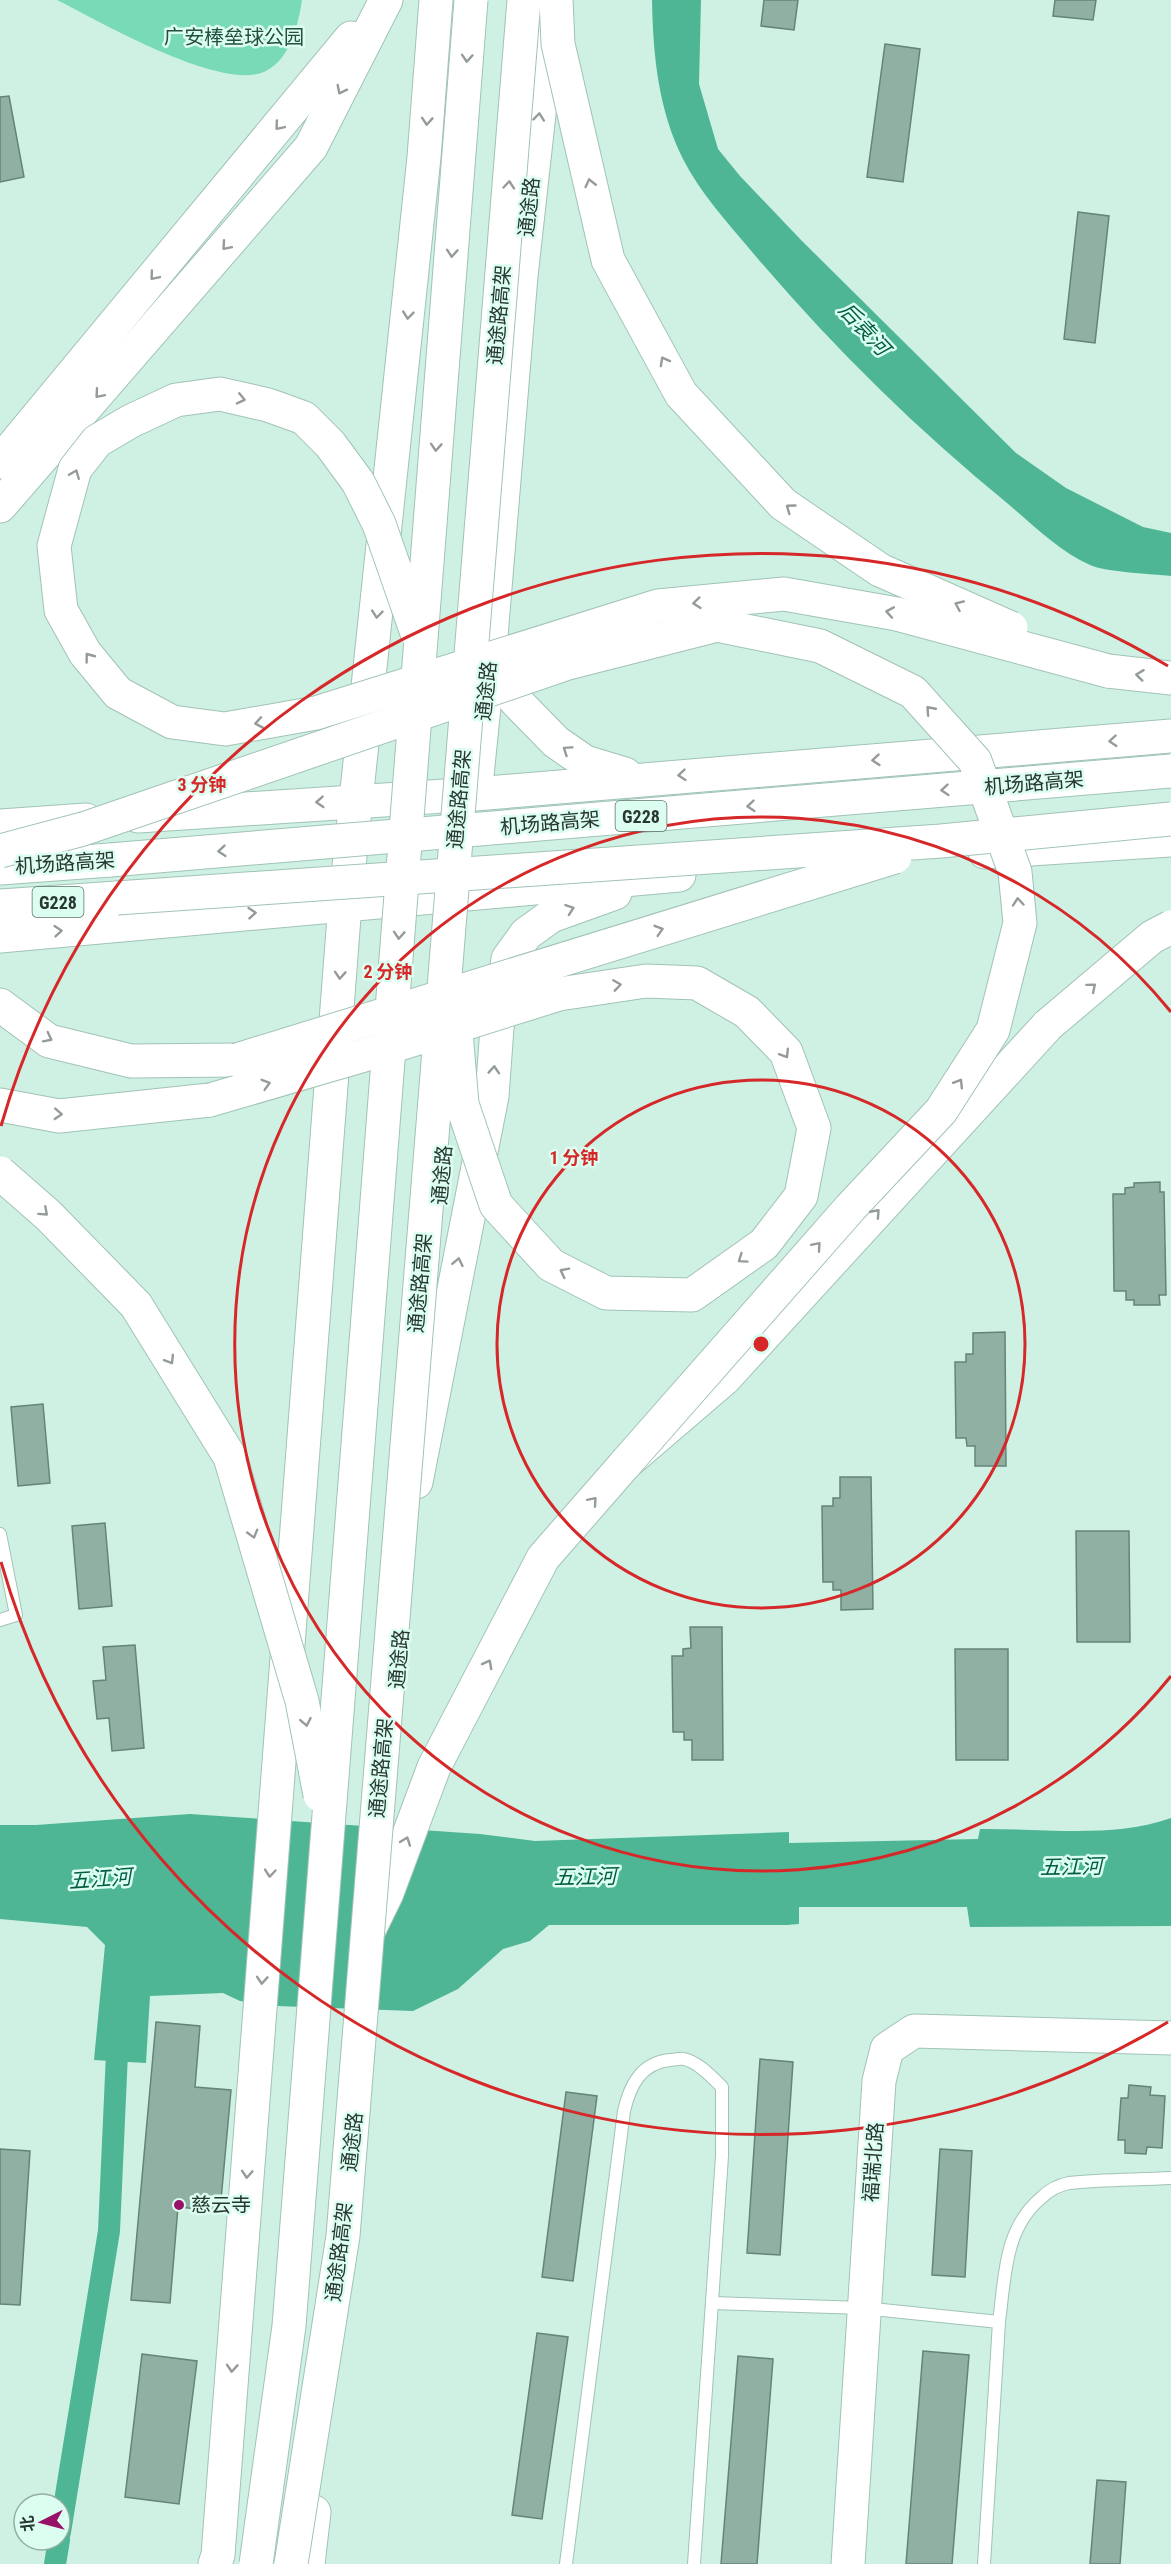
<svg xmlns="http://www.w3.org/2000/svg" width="1171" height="2564" font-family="'Roboto Condensed','Noto Sans SC',sans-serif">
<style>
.green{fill:#79dab8}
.water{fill:#4eb695}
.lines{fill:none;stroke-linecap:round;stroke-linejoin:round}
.canal{stroke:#4eb695;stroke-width:22}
.building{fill:#8fb0a3;stroke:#648478;stroke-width:1.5}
.lane-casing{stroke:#a1c3b5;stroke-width:14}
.secondary-casing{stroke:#a1c3b5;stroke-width:35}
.primary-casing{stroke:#a1c3b5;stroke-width:35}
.highway-casing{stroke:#a1c3b5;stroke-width:35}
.lane{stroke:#fff;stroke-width:12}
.secondary{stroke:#fff;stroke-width:33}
.primary{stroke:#fff;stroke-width:33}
.highway{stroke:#fff;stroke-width:33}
.highway-bridge-casing{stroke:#a1c3b5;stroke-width:35;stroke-linecap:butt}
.highway-bridge{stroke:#fff;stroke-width:33}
.oneway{stroke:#949b98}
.ring{fill:none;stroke:#d62828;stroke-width:3}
.poi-dot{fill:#981267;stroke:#dbfef0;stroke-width:2}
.labels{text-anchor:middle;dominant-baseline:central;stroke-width:5;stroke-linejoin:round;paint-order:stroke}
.shield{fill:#dbfef0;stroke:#5e736b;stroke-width:1.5}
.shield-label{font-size:18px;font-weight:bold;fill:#293732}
.park-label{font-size:20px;fill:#245041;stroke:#dbfef0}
.street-label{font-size:20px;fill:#293732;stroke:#dbfef0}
.poi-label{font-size:20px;fill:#293732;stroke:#dbfef0;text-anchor:start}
.water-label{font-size:21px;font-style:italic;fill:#035c46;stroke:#dbfef0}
.centre{fill:#d62828;stroke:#dbfef0;stroke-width:3}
.ring-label{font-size:18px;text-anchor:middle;font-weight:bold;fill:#d62828;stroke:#dbfef0;stroke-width:5;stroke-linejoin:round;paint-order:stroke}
</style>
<rect width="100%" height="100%" fill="#cef1e3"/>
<path class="green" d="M57,0H302C298,25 291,58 266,71C223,93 99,21 57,0Z"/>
<g class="water">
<path d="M652,0H701L699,84L718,149L740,176L802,241L1016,453L1066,488L1143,527L1171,533V576C1153,574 1105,572 1090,565C1059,551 1033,525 1007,503C915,428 830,344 753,253C728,223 700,193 683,159C658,109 653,54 652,0Z"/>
<path d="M190,1814L480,1834L535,1841L789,1832V1843L978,1839L980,1829C1040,1828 1113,1839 1171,1818V1926L970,1927L967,1907H799V1924L787,1925H549L530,1941L503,1949L458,1989L413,2011L277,2006L240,2001L223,1993L150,1996L146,2063L94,2060L105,1945L87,1927L0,1919V1825H36Z"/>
</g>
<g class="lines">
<g class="canal">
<path d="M60,2532L109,2231L118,2031"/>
<path d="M55,2564L59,2540"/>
</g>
</g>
<g class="building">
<path d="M764,0H798L794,30L761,26Z"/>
<path d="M1055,0H1096L1093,20L1053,16Z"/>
<path d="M885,44L920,49L903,182L867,177Z"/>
<path d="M9,96L24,177L0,182V97Z"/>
<path d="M1078,212L1109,216L1095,343L1064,339Z"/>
<path d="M1160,1182V1192H1164L1166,1295H1159L1160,1305H1134V1300H1126V1291H1114L1113,1194H1125V1188L1134,1187V1183Z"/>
<path d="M1005,1332L1006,1466H975V1446H967L966,1438H956L955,1362H966V1354H973V1333Z"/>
<path d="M43,1404L50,1483L18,1486L11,1407Z"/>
<path d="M840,1477H871L873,1609L841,1610V1590H833V1582H823L822,1506H833V1498H840Z"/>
<path d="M105,1523L112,1606L79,1609L72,1526Z"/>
<path d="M1076,1531H1129L1130,1642H1077Z"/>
<path d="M690,1627H722L723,1760H692V1740H684V1732H673L672,1656H683V1649L691,1648Z"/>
<path d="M135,1645L144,1748L112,1751L109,1718L97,1719L93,1681L106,1680L103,1647Z"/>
<path d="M955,1649H1008V1760H956Z"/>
<path d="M156,2022L200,2026L195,2087L231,2090L220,2211L178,2207L170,2303L131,2300Z"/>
<path d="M760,2059L793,2062L780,2255L747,2253Z"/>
<path d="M1129,2085L1151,2087L1150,2095L1165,2096L1162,2148L1147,2147L1146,2154L1125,2153V2140H1118L1121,2098H1128Z"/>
<path d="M566,2092L597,2096L573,2281L542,2277Z"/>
<path d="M0,2149L30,2151L20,2305L0,2304Z"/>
<path d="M940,2149L972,2151L965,2277L932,2275Z"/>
<path d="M537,2333L568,2337L542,2519L512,2515Z"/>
<path d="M923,2351L969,2355L952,2564H906Z"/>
<path d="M142,2354L197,2361L179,2504L125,2497Z"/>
<path d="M738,2356L773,2359L757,2564H721Z"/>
<path d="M1097,2480L1126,2482L1120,2564H1090Z"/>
</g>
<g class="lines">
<defs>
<g id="lane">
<path d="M0,1534L16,1615L0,1620"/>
<path d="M712,2303L863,2308L999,2322C1005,2277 1004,2229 1041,2198C1048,2191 1059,2185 1069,2183C1102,2179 1138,2180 1171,2178"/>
<path d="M566,2564L624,2111C630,2085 641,2063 670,2060C674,2060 680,2058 684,2059C698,2062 712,2077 722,2087V2156L694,2564"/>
<path d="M984,2564L999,2322"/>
</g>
<path id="secondary" d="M848,2564L879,2081L887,2049L914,2031L1171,2038"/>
<g id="primary">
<path d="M495,657L515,700L556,742L585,762L625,774"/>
<path d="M476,785L490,648L521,276L550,15"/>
<path d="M138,816L475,794L1171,736"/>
<path d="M0,826L86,820"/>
<path d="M985,852L1171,840"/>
<path d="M0,936L679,875"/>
<path d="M416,1482L492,1096L497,1028L508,959L526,934L551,916L615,893"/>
<path d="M215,2564L218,2555L345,904L424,157L436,0"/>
<path d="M308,2564L314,2512"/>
</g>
<g id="highway">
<path d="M0,462L351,38"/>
<path d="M0,506L311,147L386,0"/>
<path d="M1108,671L1171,678"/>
<path d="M0,868L110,860"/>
<path d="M0,906L117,898"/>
<path d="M0,1005L49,1041L131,1061L237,1060"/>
<path d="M0,1105L59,1116L210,1100"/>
<path d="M368,1932L387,1893L434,1767L543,1558L626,1463L724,1379L1048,1025"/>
</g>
</defs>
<use href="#lane" class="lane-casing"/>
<use href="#secondary" class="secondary-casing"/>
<use href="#primary" class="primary-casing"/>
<use href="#highway" class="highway-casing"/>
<use href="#lane" class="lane"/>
<use href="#secondary" class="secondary"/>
<use href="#primary" class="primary"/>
<use href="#highway" class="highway"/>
<defs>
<g id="highway-bridge">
<path d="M556,0L558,44L608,260L681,394L783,504L880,570L1011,628"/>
<path d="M417,633L379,524L358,482L330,444L304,418L268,405L220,394L176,400L131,421L97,441L75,469L54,546L61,610L85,653L118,693L172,722L225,729L316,713L658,606L784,594L897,614L1108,671"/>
<path d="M0,851L83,829L568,663L717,625L820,646L913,692L975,761L1015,872L1020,923L993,1030L941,1111L851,1207L626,1463"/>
<path d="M110,860L1171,771"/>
<path d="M117,898L941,841L1171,819"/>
<path d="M1048,1025L1152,937L1171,927"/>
<path d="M237,1060L895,857"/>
<path d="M210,1100L361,1056L559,994L646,981L697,983L747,1012L786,1052L814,1128L801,1196L764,1244L692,1295L606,1293L551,1265L496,1205L462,1104L456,1033"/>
<path d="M0,1173L48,1215L136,1305L230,1457L302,1701L320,1795"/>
<path d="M256,2564L289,2326L471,0"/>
<path d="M291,2564L343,2236L524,0"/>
</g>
</defs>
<use href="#highway-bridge" class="highway-bridge-casing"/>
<use href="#highway-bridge" class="highway-bridge"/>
</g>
<defs><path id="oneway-chevron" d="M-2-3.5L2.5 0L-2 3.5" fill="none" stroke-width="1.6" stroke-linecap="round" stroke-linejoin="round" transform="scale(1.5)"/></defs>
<g class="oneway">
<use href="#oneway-chevron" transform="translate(467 58) rotate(94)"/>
<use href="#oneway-chevron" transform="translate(341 90) rotate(117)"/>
<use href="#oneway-chevron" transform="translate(539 117) rotate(-84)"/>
<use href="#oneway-chevron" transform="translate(427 121) rotate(94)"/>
<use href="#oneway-chevron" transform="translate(279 126) rotate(130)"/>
<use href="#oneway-chevron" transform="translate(590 183) rotate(-103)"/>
<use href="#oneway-chevron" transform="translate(509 185) rotate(-85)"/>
<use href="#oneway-chevron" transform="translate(226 246) rotate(131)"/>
<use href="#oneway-chevron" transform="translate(452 253) rotate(94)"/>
<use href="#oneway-chevron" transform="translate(154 276) rotate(130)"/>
<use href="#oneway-chevron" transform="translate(408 315) rotate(96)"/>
<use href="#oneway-chevron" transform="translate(664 361) rotate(-119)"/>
<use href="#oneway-chevron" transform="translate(99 394) rotate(131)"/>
<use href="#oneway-chevron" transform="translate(241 399) rotate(13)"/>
<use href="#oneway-chevron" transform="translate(436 447) rotate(94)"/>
<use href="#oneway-chevron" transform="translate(75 474) rotate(-68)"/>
<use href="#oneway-chevron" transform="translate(790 508) rotate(-144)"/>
<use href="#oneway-chevron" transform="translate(697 603) rotate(174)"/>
<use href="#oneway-chevron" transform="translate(959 605) rotate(-156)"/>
<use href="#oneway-chevron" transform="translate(890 612) rotate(-170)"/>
<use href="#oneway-chevron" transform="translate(377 614) rotate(96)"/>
<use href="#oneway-chevron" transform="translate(89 657) rotate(-127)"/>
<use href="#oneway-chevron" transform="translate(1140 675) rotate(-173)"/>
<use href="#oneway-chevron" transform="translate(930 710) rotate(-132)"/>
<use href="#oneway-chevron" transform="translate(259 723) rotate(170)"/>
<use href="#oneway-chevron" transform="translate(1113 741) rotate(175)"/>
<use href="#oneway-chevron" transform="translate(567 750) rotate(-146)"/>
<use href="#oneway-chevron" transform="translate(876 760) rotate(175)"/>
<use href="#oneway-chevron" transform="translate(682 775) rotate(175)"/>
<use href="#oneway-chevron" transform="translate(945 790) rotate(175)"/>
<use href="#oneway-chevron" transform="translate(320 802) rotate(176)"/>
<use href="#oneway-chevron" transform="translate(751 806) rotate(175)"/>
<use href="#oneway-chevron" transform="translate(222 851) rotate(175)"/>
<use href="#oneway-chevron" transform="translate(1018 902) rotate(-95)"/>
<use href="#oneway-chevron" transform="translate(570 909) rotate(-19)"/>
<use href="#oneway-chevron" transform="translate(252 913) rotate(-5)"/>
<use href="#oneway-chevron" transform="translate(659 930) rotate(-17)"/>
<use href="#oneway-chevron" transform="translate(58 931) rotate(-5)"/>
<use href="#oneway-chevron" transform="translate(399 935) rotate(94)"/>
<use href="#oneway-chevron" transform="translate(340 975) rotate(94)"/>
<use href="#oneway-chevron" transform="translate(617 985) rotate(-8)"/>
<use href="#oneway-chevron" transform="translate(1092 987) rotate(-40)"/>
<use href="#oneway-chevron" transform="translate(48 1038) rotate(27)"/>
<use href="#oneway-chevron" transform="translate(785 1054) rotate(58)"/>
<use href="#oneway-chevron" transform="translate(494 1070) rotate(-86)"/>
<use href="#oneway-chevron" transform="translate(959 1083) rotate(-58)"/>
<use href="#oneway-chevron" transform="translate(266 1084) rotate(-16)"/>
<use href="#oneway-chevron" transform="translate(58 1114) rotate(3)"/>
<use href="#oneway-chevron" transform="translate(44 1212) rotate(42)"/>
<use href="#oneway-chevron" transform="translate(876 1213) rotate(-48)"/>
<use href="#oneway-chevron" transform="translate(817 1246) rotate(-49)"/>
<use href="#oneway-chevron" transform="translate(742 1259) rotate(145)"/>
<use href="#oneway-chevron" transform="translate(458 1262) rotate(-78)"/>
<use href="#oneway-chevron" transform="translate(564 1272) rotate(-153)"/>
<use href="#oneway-chevron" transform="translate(170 1360) rotate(58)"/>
<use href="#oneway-chevron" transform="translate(593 1501) rotate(-49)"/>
<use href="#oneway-chevron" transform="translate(253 1534) rotate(74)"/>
<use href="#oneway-chevron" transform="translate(488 1664) rotate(-62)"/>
<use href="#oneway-chevron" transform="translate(306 1722) rotate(79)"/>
<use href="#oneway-chevron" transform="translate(406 1841) rotate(-70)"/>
<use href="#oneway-chevron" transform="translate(270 1873) rotate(95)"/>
<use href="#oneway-chevron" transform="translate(262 1980) rotate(94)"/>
<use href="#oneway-chevron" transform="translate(247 2174) rotate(94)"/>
<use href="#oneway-chevron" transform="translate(232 2368) rotate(94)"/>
</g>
<g class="ring">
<circle cx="761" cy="1344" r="264"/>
<path d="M1171 1676A527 527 0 1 1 1171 1012"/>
<path d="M1168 2022A791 791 0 0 1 1 1562M1 1126A791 791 0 0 1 1168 666"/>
</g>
<circle class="poi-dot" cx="179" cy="2205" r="6"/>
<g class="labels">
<g class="shield">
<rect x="615.5" y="801" width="51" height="30" rx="4.5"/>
<rect x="32.5" y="887" width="51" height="30" rx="4.5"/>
</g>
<g class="shield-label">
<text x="641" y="816">G228</text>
<text x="58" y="902">G228</text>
</g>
<g class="park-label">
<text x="234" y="37">广安棒垒球公园</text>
</g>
<g class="street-label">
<text transform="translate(529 207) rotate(-84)">通途路</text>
<text transform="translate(499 315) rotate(-85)">通途路高架</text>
<text transform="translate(486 691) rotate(-84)">通途路</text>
<text transform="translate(1034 783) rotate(-5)">机场路高架</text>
<text transform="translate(459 799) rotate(-85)">通途路高架</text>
<text transform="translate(550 823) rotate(-5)">机场路高架</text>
<text transform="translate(65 863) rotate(-4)">机场路高架</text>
<text transform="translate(442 1175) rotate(-85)">通途路</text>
<text transform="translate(420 1283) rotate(-85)">通途路高架</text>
<text transform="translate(399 1659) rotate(-85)">通途路</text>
<text transform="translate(381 1768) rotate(-85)">通途路高架</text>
<text transform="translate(352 2142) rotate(-84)">通途路</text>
<text transform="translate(873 2162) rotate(-86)">福瑞北路</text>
<text transform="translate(339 2252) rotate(-83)">通途路高架</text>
</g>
<g class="poi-label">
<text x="191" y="2205">慈云寺</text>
</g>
<g class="water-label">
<text transform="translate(864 329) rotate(47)">后袁河</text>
<text transform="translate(1071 1867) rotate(-1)">五江河</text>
<text transform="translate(585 1877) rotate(-1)">五江河</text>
<text transform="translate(100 1879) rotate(-4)">五江河</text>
</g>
</g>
<circle cx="761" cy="1344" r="9" class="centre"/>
<g class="ring-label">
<text x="202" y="791">3 分钟</text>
<text x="388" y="978">2 分钟</text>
<text x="574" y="1164">1 分钟</text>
</g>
<g transform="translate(42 2522) rotate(264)"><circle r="28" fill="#dbfef0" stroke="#94aea4" stroke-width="1.5"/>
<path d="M0-4.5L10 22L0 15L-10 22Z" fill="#981267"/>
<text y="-9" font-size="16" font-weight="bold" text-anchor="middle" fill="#293732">北</text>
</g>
</svg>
